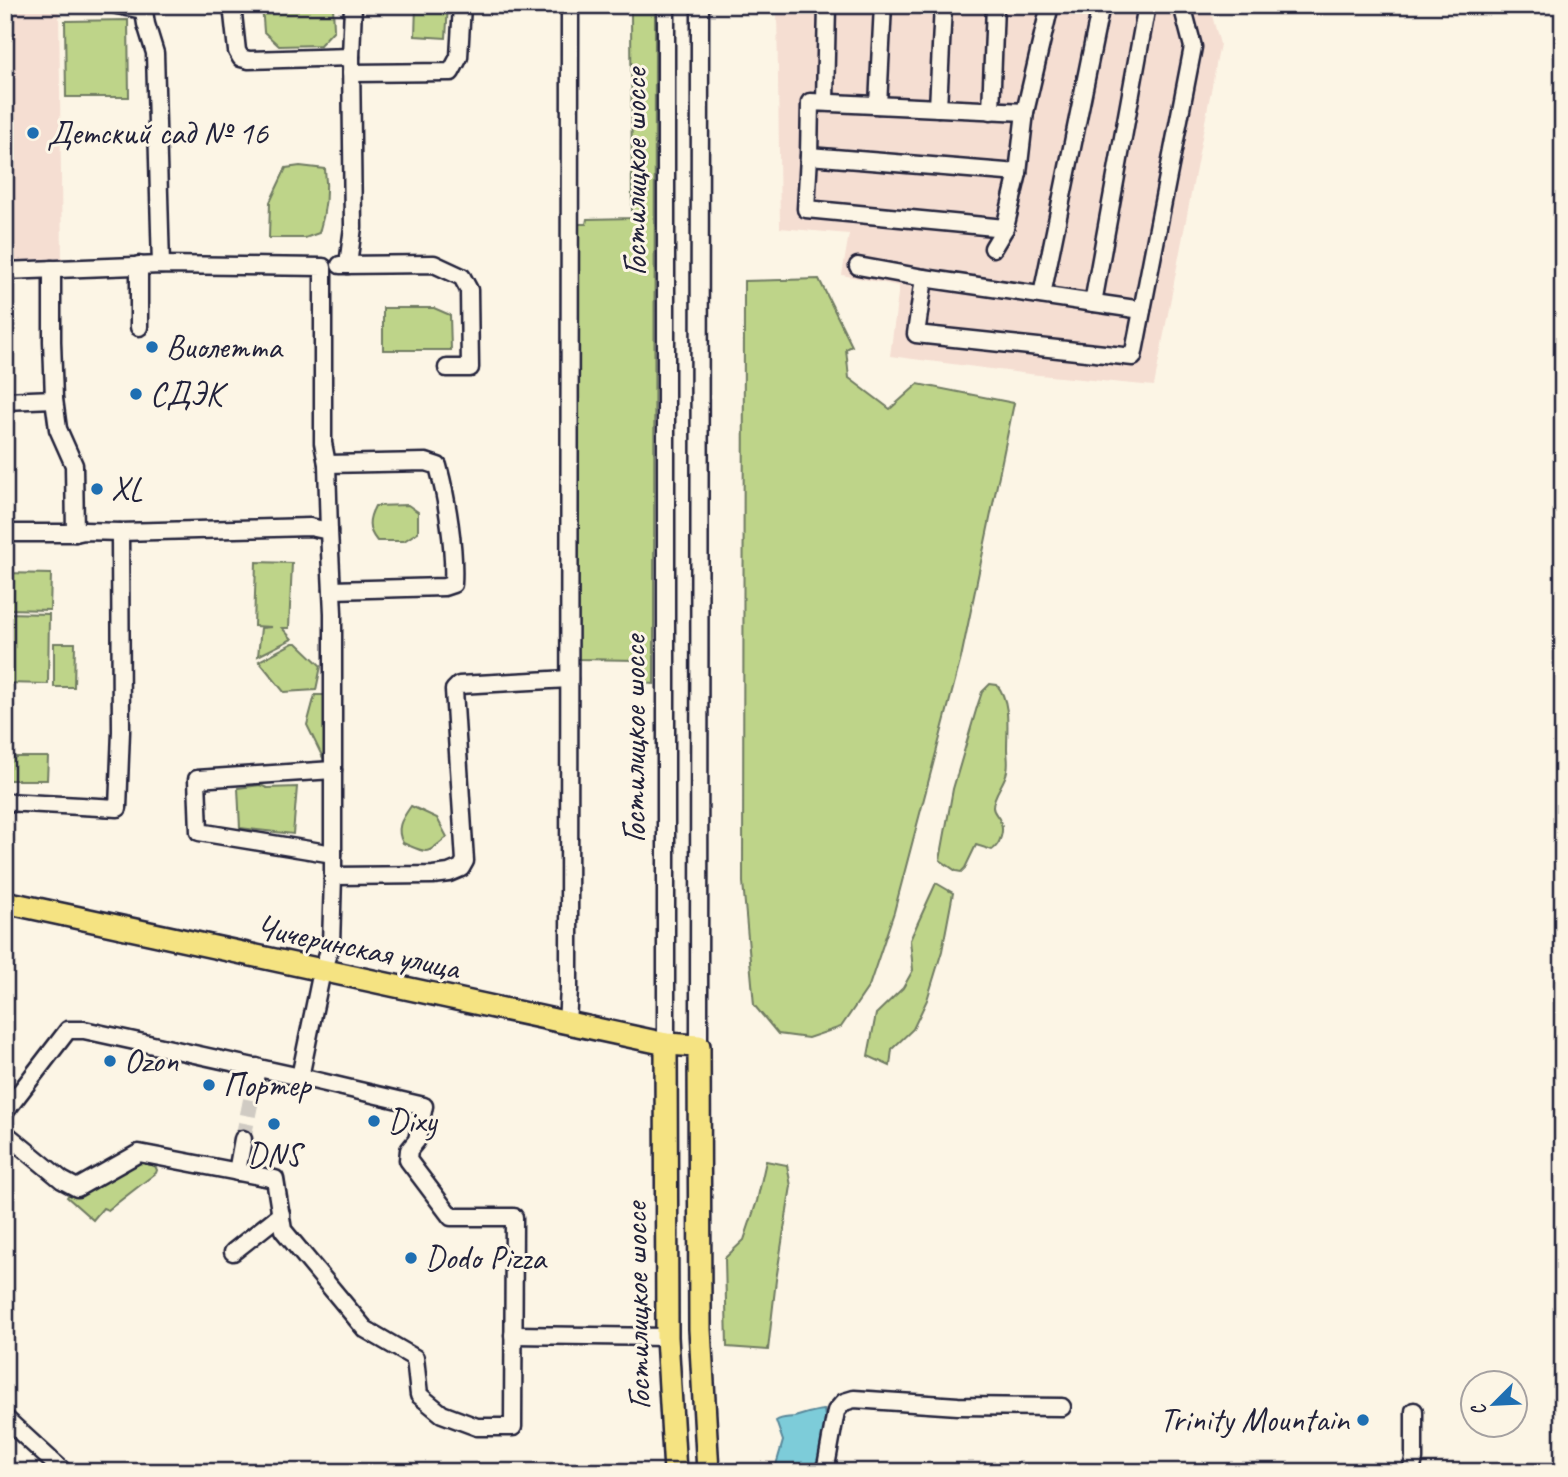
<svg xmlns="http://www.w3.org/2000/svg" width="1568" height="1477" font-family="Caveat,sans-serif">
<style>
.built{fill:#f5ded2}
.green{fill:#bed489;stroke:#707b62;stroke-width:2}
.water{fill:#7dccd9;stroke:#59889a;stroke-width:2}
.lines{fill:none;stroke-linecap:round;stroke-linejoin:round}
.minor-tunnel{stroke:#d0cbc3;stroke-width:16;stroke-dasharray:16 8;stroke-linecap:butt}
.minor-casing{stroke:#22223b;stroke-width:21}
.major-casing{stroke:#22223b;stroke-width:26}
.minor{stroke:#fcf5e5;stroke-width:16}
.major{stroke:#f5e382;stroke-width:21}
.poi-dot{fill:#1f6fb2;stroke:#fcf5e5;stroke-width:2.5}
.labels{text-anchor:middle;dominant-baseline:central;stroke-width:6;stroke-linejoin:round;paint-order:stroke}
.poi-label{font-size:33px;fill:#22223b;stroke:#fcf5e5;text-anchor:start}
.street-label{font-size:33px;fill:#22223b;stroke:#fcf5e5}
</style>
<rect width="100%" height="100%" fill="#fcf5e5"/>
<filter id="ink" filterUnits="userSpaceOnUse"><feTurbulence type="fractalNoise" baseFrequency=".0143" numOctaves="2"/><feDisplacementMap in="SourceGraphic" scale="14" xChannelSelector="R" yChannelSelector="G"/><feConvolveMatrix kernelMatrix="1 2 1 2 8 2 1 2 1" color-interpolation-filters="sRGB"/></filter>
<g filter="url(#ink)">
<g class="built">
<path d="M5,5H59L62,261L5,262Z"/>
<path d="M777,5H1209L1220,44L1154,386L1029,374L890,356L899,286L842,275L849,234L780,228Z"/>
</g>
<g class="green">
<path d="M262,5H333L334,30L320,45L279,46L264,32Z"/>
<path d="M416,5H448L446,38L415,36Z"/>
<path d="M631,5H655L654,684L642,683L637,660L577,659L579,224H586L587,219L632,218Z"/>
<path d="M128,20L129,97H66L65,21Z"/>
<path d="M300,166L325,169C328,192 326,211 319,233L305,238H269L270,202L286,168Z"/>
<path d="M819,279L852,346L846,349L849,378L890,409L918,384L1014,403L961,658L894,912L869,986L841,1027L808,1038L778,1034L754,1005L743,882L744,281Z"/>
<path d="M383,308H434L450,315L451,350H383Z"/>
<path d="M408,505L418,512V532L404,541H377C367,529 368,519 375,506Z"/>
<path d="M256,562L292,563L289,628H282L292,639L258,656L261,628L272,627L254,626Z"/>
<path d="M5,573L51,574L50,610L5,609Z"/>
<path d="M5,613L49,614L48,684L5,683Z"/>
<path d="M54,643H75L74,687H54Z"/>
<path d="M293,643H297L321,666L316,690L284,692L259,661Z"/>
<path d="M990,684L997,685C1011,702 1007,728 1007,749C1007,755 1009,764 1007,771C1005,783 993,794 993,807C993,813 998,815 1000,821C1005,830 1000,845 992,850L976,845L965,868L961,872L956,871L940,860L953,789L977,707L982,692Z"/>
<path d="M315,695H327V750L323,758L307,725Z"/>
<path d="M5,757H48L47,780H5Z"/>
<path d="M260,785L267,788L297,787L293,834L240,828L238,788Z"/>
<path d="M411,806L437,818L447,837C426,855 429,854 403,843C395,828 402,819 411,806Z"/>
<path d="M936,883L953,893L942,951L927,1000L913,1029L892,1049L890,1066L868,1056L876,1014L903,988L913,970L910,940Z"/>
<path d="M138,1161L155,1166L157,1170L156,1173L108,1210L103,1208L93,1220L67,1197L72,1190Z"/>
<path d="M766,1161L787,1165L791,1186L776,1280L768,1350L727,1347L725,1258L744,1240L757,1201Z"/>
</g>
<path class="water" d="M824,1410L826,1423L822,1439L823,1450L811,1472H780L776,1465L783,1441L776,1421C782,1417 786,1418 794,1417C805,1414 813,1411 824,1410Z"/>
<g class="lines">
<path class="minor-tunnel" d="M243,1139L254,1085"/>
<defs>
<g id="minor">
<path d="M117,5L143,10"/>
<path d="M143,5L146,24L155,53L161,265"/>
<path d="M232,5L237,51L241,58L249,60L351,57"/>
<path d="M351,73L451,72L459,57L462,5"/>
<path d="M825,102L827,5"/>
<path d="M878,105L883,5"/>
<path d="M938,108L943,5"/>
<path d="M991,111L995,5"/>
<path d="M809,156L1018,173"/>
<path d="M1005,228L806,209L809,156L810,102L1025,112"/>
<path d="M993,248L1005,228L1018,173L1025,112L1050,5"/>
<path d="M139,265V327"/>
<path d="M340,265L434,264L462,277L469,290L470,368H447"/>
<path d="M348,265L353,227L351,57L353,5"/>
<path d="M858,266L924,278L916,334L1133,357L1193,47L1182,5"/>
<path d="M52,269V341L54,399L58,429L74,465L75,533"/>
<path d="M5,271L161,265L323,267V443L327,464L329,531"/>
<path d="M924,278L1142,310"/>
<path d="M1042,295L1101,5"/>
<path d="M1093,303L1147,5"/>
<path d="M5,401L54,399"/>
<path d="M327,464L426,462L438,466C447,499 455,549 453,584L444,587L332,590"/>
<path d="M5,533H75L84,531L120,532L310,527L329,531L333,613V876L331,945L322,971L300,1077L424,1106L417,1140L409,1150L408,1160L451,1217H514L513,1427H477L442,1414L419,1395L415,1358L365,1329L283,1230L275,1179L139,1153L77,1188L62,1180L5,1133"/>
<path d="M5,802L118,808L121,731L120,532"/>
<path d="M333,854L199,832L197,779L333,770"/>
<path d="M333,876L433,875L449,873L461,868L465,861L454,690L459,685L569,679"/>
<path d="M567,1023L569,989L570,5"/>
<path d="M666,1044V5"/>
<path d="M699,1046L700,5"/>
<path d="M254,1085L257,1067"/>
<path d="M5,1112L68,1030H84L300,1077"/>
<path d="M237,1172L243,1139"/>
<path d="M233,1252L281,1214"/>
<path d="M513,1335L667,1337"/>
<path d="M5,1418L64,1472"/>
<path d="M825,1472L836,1411L844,1402L854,1399L958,1406L1062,1407"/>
<path d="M1411,1472L1414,1459V1411"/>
</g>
<g id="major">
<path d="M5,902L666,1044L699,1046L700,1329L708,1472"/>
<path d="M666,1044L667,1337L675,1472"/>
</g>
</defs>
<use href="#minor" class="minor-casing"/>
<use href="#major" class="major-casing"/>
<use href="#minor" class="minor"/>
<use href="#major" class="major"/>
</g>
</g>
<g class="poi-dot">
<circle cx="33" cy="133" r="7"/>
<circle cx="152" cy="347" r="7"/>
<circle cx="136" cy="394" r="7"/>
<circle cx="97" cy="489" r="7"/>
<circle cx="110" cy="1061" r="7"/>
<circle cx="209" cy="1085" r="7"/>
<circle cx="374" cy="1121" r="7"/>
<circle cx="274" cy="1124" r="7"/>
<circle cx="411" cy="1258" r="7"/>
<circle cx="1363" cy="1420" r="7"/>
</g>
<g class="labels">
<g class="poi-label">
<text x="47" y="133">Детский сад № 16</text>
<text x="166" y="347">Виолетта</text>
<text x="150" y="394">СДЭК</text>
<text x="111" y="489">XL</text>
<text x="124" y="1061">Ozon</text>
<text x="223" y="1085">Портер</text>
<text x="388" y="1121">Dixy</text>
<text x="274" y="1155" text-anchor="middle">DNS</text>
<text x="425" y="1258">Dodo Pizza</text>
<text x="1349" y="1420" text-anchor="end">Trinity Mountain</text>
</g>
<g class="street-label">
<text transform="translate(635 172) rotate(-90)">Гостилицкое шоссе</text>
<text transform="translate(634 739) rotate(-90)">Гостилицкое шоссе</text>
<text transform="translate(358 947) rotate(12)">Чичеринская улица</text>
<text transform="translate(637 1306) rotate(-91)">Гостилицкое шоссе</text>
</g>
</g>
<rect width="1568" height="1477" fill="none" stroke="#fcf5e5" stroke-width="28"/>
<rect x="14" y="14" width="1540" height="1449" fill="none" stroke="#22223b" stroke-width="2.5" filter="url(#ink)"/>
<g transform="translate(1494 1404) rotate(246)"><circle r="33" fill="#fcf5e5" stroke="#a5a1a1" stroke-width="2"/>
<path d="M0-5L12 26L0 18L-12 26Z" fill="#1f6fb2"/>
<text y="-10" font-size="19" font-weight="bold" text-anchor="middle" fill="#22223b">С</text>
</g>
</svg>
